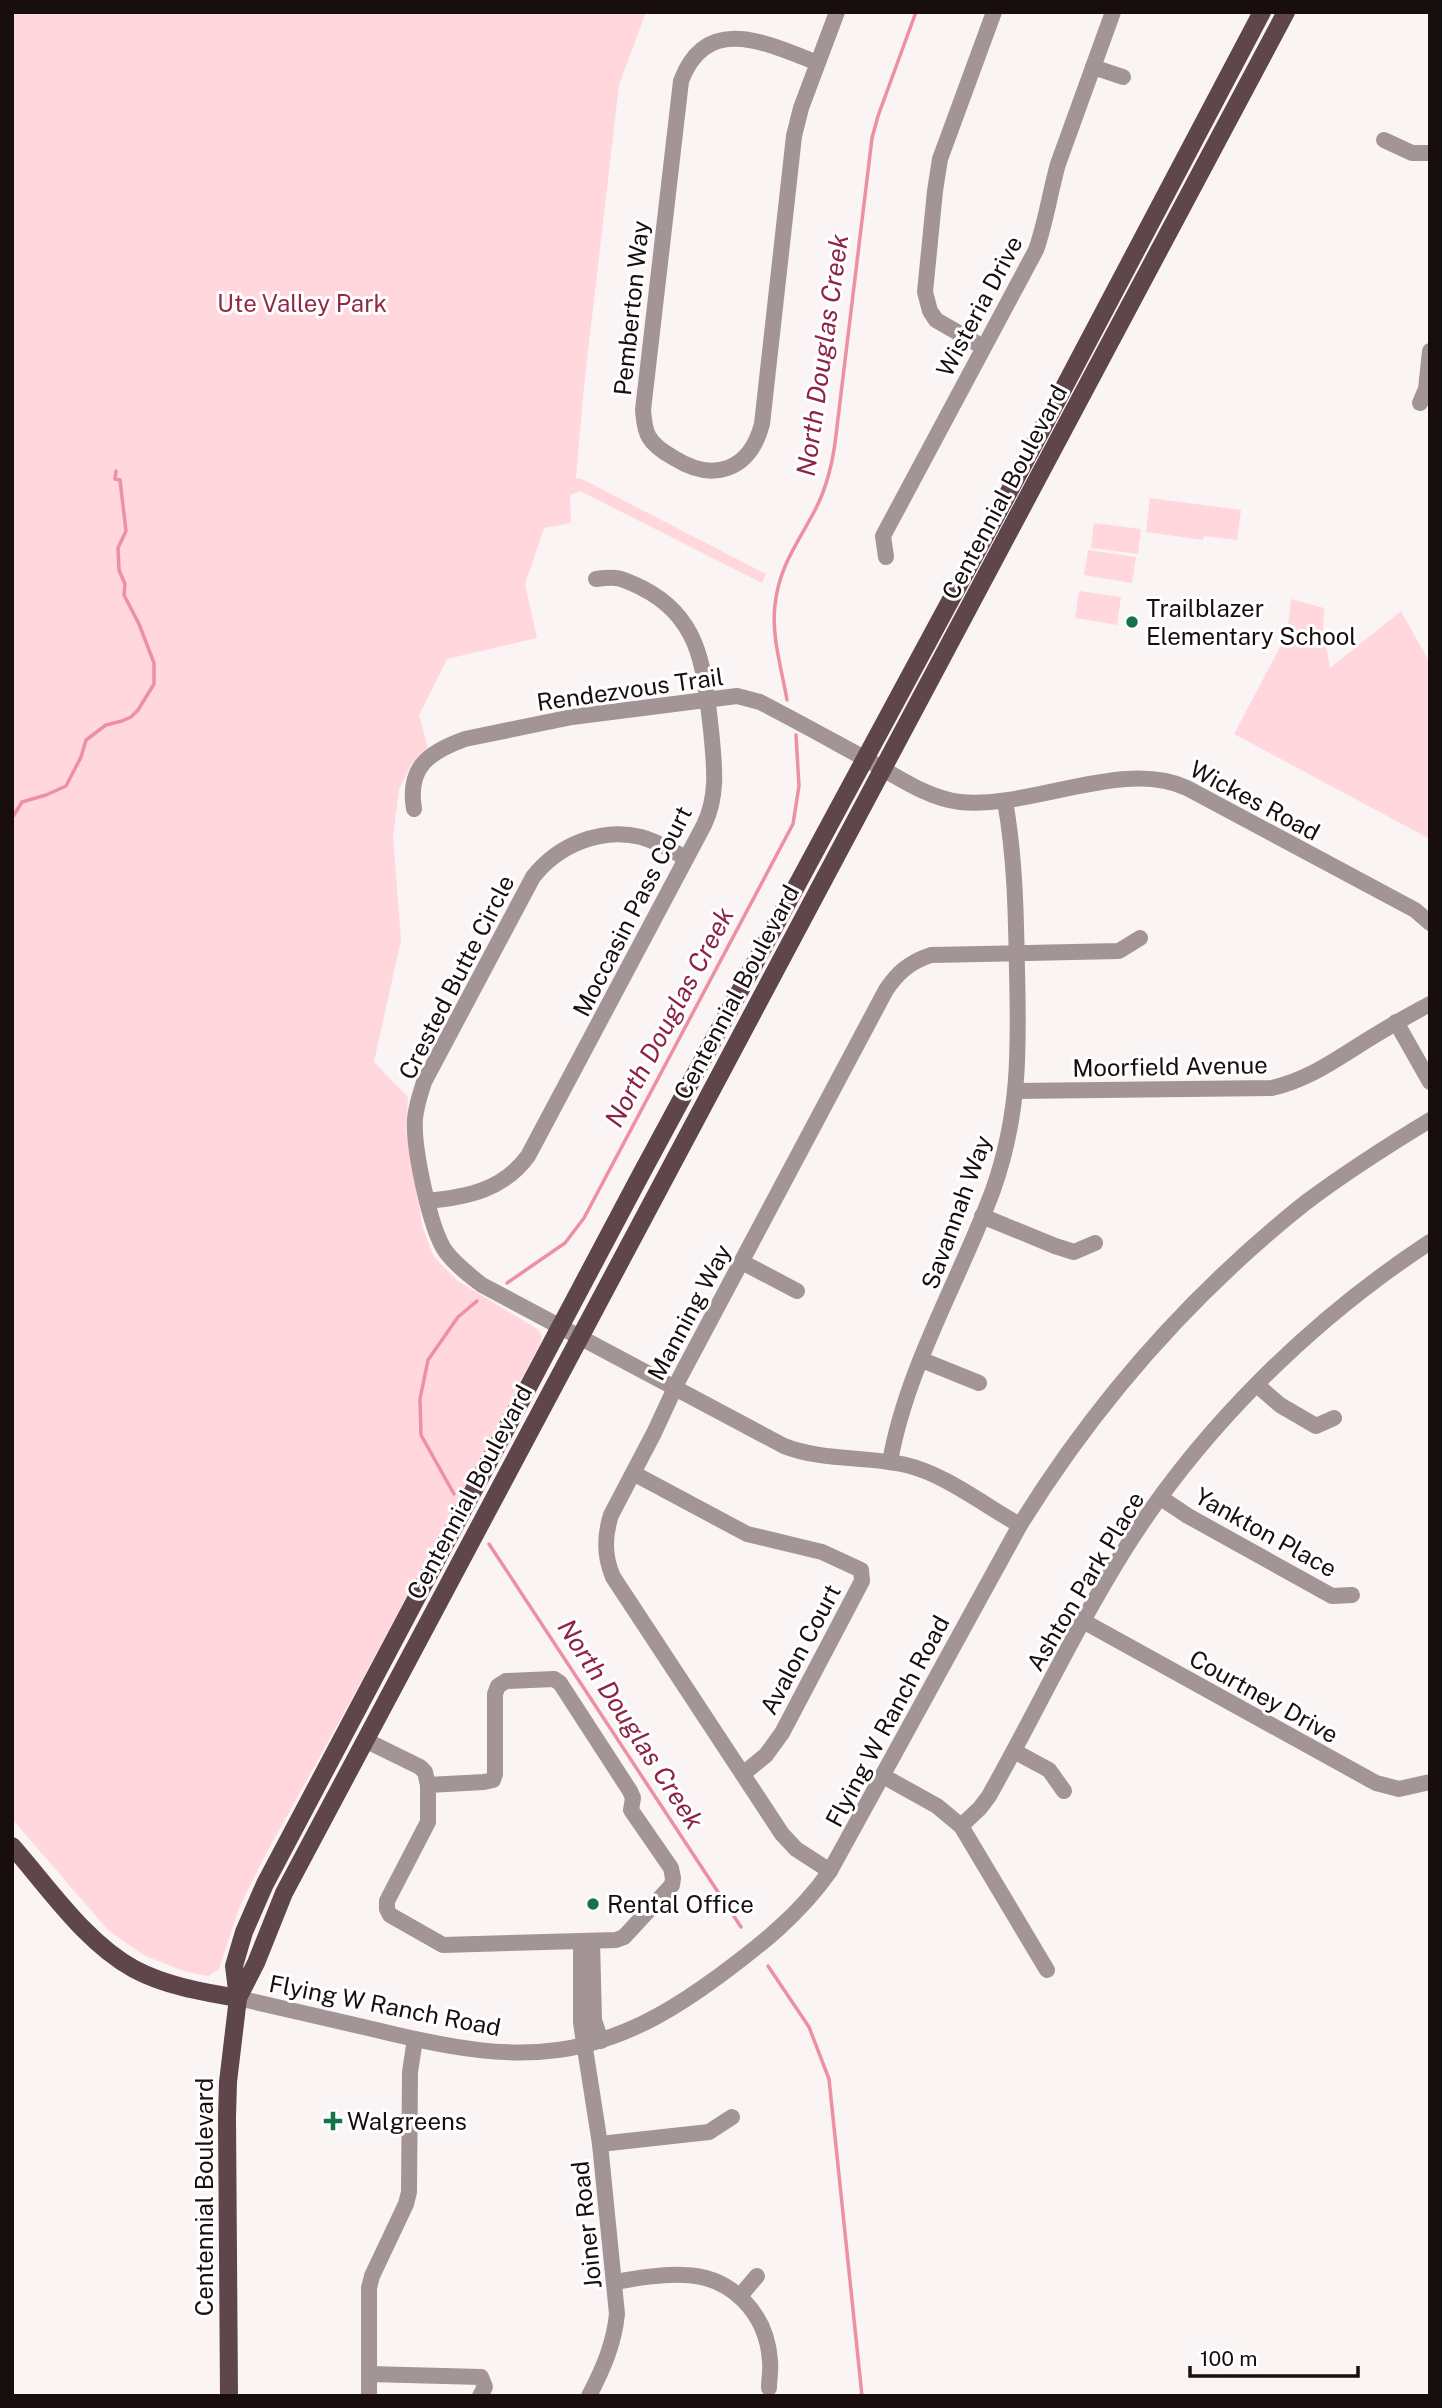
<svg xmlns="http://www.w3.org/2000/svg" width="1442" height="2408" font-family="'Public Sans',sans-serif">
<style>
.green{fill:#ffd7dd}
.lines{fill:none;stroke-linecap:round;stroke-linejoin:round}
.stream{stroke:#ec90a2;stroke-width:3.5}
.minor{stroke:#a39496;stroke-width:16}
.major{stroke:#5e464a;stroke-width:18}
.poi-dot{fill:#167349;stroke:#fff;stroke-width:2.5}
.labels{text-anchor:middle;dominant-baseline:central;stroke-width:6;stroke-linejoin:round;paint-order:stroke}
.park-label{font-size:24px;fill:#922846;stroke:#fff}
.street-label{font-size:24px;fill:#180d0f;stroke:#fff}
.poi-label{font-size:24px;fill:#180d0f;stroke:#fff;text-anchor:start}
.water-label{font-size:26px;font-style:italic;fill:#8e2343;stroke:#fff}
</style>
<rect width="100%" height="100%" fill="#fbf4f4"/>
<g class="green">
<path d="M12,12H646L619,85L584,386L576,478L582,479L766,574L762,583L580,491L570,495L571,523L544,528L525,584L537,638L447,659L419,715L428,748L411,765L399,790L393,836L401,940L374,1062L408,1097L406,1130L423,1229L434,1257L458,1281L539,1330L542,1337L539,1346L361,1682L267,1852L239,1908L219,1969L208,1976L187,1972L145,1956L109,1931L12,1819Z"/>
<path d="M1150,498L1241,510L1237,540L1204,536L1203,540L1146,532Z"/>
<path d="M1094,523L1141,529L1138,554L1091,548Z"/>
<path d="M1088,550L1136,557L1132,583L1084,575Z"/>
<path d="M1079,591L1121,597L1117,625L1075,618Z"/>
<path d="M1291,599L1324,608L1323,630L1330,668L1401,611L1430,663V839L1234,734L1287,634Z"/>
</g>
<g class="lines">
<g class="stream">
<path d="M787,700C782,670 771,636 775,605C779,567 797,544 814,512C827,488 833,462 836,435L872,138L878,116L916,12"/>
<path d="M12,818L22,802L46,795L66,786L81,757L86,740L106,725L122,721L131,717L138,710L154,684V663L139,624L124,595L125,584L119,570L118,548L126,531L120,480L115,479L116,471"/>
<path d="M507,1283L565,1243L584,1218L793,824L799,786L796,735"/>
<path d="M454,1494L421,1435L420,1399L428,1360L458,1317L477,1301"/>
<path d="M489,1544L741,1927"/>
<path d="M768,1966L809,2027L829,2079L862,2396"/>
</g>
<g class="minor">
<path d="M818,63C768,44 707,12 681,81L643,410C644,419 644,429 649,437C654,446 665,453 674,458C714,483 750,470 762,424L794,136L801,108L837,12"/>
<path d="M1093,67L1123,77"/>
<path d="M1384,140L1412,153H1430"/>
<path d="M983,347L936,320L930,311L925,292L935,191L940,159L994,12"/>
<path d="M1420,403L1426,389L1430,351"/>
<path d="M886,557L883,536L1036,250C1046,222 1050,192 1058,164L1113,12"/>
<path d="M414,809C407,767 429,752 465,739L572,717L737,696L760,702C795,720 829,739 864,758C893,774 926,798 960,802C1031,809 1124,758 1187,788L1415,910L1430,923"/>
<path d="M686,858C672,851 657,841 641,837C601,827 558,845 533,877L424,1082C420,1095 416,1106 415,1119C413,1147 430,1230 446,1252C456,1265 469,1275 482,1285L784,1446C822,1461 866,1456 906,1465C945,1474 985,1506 1020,1525"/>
<path d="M1396,1022L1430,1082"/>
<path d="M1016,1091L1272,1088C1307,1080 1334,1061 1364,1042C1385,1029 1407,1016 1430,1004"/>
<path d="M427,1201C468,1197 503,1190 528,1156L704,825C719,794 714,763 711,730C704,671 702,618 642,588C621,578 619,576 596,579"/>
<path d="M982,1216L1055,1246L1074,1252L1095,1243"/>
<path d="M742,1262L797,1291"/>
<path d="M922,1360L979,1383"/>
<path d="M1257,1385L1280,1405L1316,1426L1334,1418"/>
<path d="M890,1462C906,1369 960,1279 993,1190C1020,1114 1019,1049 1017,970C1016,913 1015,857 1005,801"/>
<path d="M633,1473L747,1534L822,1552L861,1570L862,1581L782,1733L766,1755L743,1774"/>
<path d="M1161,1498L1188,1516L1332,1596L1352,1595"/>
<path d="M1083,1621L1376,1783L1399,1789L1430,1782"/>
<path d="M365,1740L420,1767L425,1772L428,1785V1822L387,1901V1909L390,1915L443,1945L616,1940L624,1937L672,1885L673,1878L671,1868L631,1810L633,1798L630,1791L560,1683L554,1679L506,1681L498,1686L495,1694V1774L493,1780L484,1782L428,1785"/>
<path d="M1014,1751L1049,1770L1064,1791"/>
<path d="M883,1776L937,1806L961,1826L1047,1970"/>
<path d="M961,1826L980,1808L989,1796C1035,1714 1075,1629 1125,1549C1201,1428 1311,1320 1430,1242"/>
<path d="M830,1871L796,1849L782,1834L613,1577C604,1556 604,1537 611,1515L654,1433L680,1377L886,990C898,972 910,962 931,955L1119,951L1140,938"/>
<path d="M592,1941L594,2020L601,2041"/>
<path d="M581,1942V2023L600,2144L617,2314C614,2344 603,2369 589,2396"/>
<path d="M238,1998C281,2008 325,2018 368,2028C439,2045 515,2064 588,2044C638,2031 678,2006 719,1976C761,1945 800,1914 830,1871L1020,1525C1096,1402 1191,1294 1305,1203C1345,1173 1387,1146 1430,1120"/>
<path d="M600,2144L709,2132L732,2117"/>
<path d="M615,2282C638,2278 661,2274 684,2275C732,2276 767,2314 770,2361C771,2370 769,2379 769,2388"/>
<path d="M740,2296L757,2276"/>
<path d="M369,2374L481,2377L485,2387L480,2396"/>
<path d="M369,2396V2288L372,2276L406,2204L409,2192L410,2072L415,2039"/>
</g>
<g class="major">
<path d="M12,1846C49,1888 85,1942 134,1969C166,1986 203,1992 238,1998"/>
<path d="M238,1998L256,1963L284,1893L1286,12"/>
<path d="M229,2396L227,2117L228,2082L238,1998L234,1966L244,1932L265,1884L639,1178L1003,503L1262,12"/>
</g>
</g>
<g class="poi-dot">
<circle cx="1132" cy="622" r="7"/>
<circle cx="593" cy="1904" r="7"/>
<path d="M329.5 2110.5h7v7h7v7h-7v7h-7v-7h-7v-7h7z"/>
</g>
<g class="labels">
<g class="park-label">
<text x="302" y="303">Ute Valley Park</text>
</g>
<g class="street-label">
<text transform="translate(979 306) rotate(-62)">Wisteria Drive</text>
<text transform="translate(631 308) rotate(-84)">Pemberton Way</text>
<text transform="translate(1004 492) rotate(-62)">Centennial Boulevard</text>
<text transform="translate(630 689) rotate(-8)">Rendezvous Trail</text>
<text transform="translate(1255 800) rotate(28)">Wickes Road</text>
<text transform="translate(632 911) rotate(-63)">Moccasin Pass Court</text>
<text transform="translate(456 977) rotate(-63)">Crested Butte Circle</text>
<text transform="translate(736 992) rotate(-62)">Centennial Boulevard</text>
<text transform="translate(1170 1066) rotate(-1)">Moorfield Avenue</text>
<text transform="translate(956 1212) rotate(-70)">Savannah Way</text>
<text transform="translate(689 1312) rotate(-62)">Manning Way</text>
<text transform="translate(469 1492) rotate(-62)">Centennial Boulevard</text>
<text transform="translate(1266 1532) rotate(29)">Yankton Place</text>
<text transform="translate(1085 1581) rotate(-59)">Ashton Park Place</text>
<text transform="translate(800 1649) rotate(-62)">Avalon Court</text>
<text transform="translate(1264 1696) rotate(29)">Courtney Drive</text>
<text transform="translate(887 1721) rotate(-62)">Flying W Ranch Road</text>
<text transform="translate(385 2005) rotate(11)">Flying W Ranch Road</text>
<text transform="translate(204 2197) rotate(-90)">Centennial Boulevard</text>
<text transform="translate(586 2225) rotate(-96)">Joiner Road</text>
</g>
<g class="poi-label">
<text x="1146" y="608">Trailblazer<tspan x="1146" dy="28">Elementary School</tspan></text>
<text x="607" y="1904">Rental Office</text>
<text x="347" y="2121">Walgreens</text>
</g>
<g class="water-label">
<text transform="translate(822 355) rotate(-82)">North Douglas Creek</text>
<text transform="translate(669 1017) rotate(-62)">North Douglas Creek</text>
<text transform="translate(631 1724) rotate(57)">North Douglas Creek</text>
</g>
</g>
<rect width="1442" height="2408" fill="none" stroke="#180d0f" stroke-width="28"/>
<path d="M1190 2366v10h168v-10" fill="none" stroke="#180d0f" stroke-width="3.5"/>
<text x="1200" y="2366" font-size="21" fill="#180d0f" stroke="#ffffff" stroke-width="5" paint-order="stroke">100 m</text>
</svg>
